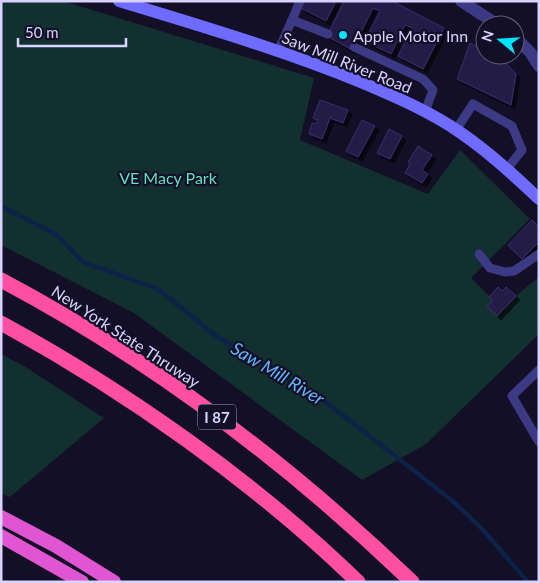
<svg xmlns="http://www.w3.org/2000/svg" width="540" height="583" font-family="Lato,sans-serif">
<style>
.green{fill:#12302f}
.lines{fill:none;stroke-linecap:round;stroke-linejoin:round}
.stream{stroke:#0c2248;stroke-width:4.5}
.building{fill:#241b47;stroke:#3b2d73;filter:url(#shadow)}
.service{stroke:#3d3a85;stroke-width:9}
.tertiary{stroke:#3d3a85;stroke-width:12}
.secondary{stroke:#6f6bff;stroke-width:12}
.trunk{stroke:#e055d1;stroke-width:14}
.motorway{stroke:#ff4fa3;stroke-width:15}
.poi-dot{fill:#00e5ff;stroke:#130f26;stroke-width:2}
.labels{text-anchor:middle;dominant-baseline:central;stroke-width:4.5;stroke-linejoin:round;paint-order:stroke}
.shield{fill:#130f26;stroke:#9e99be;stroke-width:1}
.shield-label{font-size:15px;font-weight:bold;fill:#d9d4ff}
.poi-label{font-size:16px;fill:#d9d4ff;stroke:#130f26;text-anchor:start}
.street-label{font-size:16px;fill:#d9d4ff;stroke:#130f26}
.park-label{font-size:16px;fill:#5fe0c0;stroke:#130f26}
.water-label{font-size:18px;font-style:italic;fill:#62b6ff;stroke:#130f26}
</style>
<defs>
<filter id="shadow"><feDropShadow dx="4" dy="4" stdDeviation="0" flood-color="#0009"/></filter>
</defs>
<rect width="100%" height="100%" fill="#130f26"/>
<g class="green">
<path d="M1,1H63L314,78L300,140L428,194L460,150L530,219L471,278L501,308L539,277V334L426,444L362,480L134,313L1,245Z"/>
<path d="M1,354L27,368L104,418L10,497L1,493Z"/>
</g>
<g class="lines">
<path class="stream" d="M1,206L57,235L83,262L158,289L216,336L322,399L454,502L483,530L528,582"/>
</g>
<g class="building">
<path d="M304,1H336L326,21L301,8Z"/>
<path d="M344,1H392L444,28L423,69L398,56L412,28L405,25L391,54L365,41L380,11L373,8L352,50L327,36Z"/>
<path d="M470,43L485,50V55H495L500,57L516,74L511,105L457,79Z"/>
<path d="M320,100L348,110L343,123L330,118L322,139L309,134L312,123L316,124L318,120L313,118Z"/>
<path d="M362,120L375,126L358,157L346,151Z"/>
<path d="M389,129L402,136L390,159L377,153Z"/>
<path d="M418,146L432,155L422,170L428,174L422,183L405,173L410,164L408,162Z"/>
<path d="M532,220L539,227V242L522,259L508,245Z"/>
<path d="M498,287L502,291L506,287L516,296L497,316L487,306L493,301L489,297Z"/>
</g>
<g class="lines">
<g class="service">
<path d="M292,20L300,1"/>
<path d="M354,47L423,79L433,90L425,112"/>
<path d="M278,51L292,20L328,34"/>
<path d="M456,130L473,104L512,126L522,150L507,169"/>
<path d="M479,254L490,268L505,272L514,271L539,254"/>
<path d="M539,370L512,396L539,442"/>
</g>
<g class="tertiary">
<path d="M461,1L498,25"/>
<path d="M515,37L530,52L539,66"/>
</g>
<path class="secondary" d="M119,1C201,26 283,50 363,83C396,97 431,112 461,133C489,152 514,175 539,199"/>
<g class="trunk">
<path d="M1,517L56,546L114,582"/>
<path d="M1,536L82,582"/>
</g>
<g class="motorway">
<path d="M1,280C152,360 289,464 412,582"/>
<path d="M1,323C126,391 256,483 358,582"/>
</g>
</g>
<circle class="poi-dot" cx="343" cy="35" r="5"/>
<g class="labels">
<rect class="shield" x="198" y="404.5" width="38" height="25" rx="4"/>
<g class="shield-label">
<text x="217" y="417">I 87</text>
</g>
<g class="poi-label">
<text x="353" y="35">Apple Motor Inn</text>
</g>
<g class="street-label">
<text transform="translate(347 62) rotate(22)">Saw Mill River Road</text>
<text transform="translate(126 336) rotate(33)">New York State Thruway</text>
</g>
<g class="park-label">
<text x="168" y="177">VE Macy Park</text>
</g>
<g class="water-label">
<text transform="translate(278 373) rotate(31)">Saw Mill River</text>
</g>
</g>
<rect width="540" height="583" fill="none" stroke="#d9d4ff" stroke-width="5"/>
<g transform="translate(500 40) rotate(288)"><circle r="24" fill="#130f26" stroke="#625e7d"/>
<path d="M0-4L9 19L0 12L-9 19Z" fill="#00e5ff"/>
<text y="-8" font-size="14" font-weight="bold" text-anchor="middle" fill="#d9d4ff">N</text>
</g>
<path d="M18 38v8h108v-8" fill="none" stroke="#d9d4ff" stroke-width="2.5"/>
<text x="25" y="38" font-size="15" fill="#d9d4ff" stroke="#130f26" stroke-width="4" paint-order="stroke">50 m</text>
</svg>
